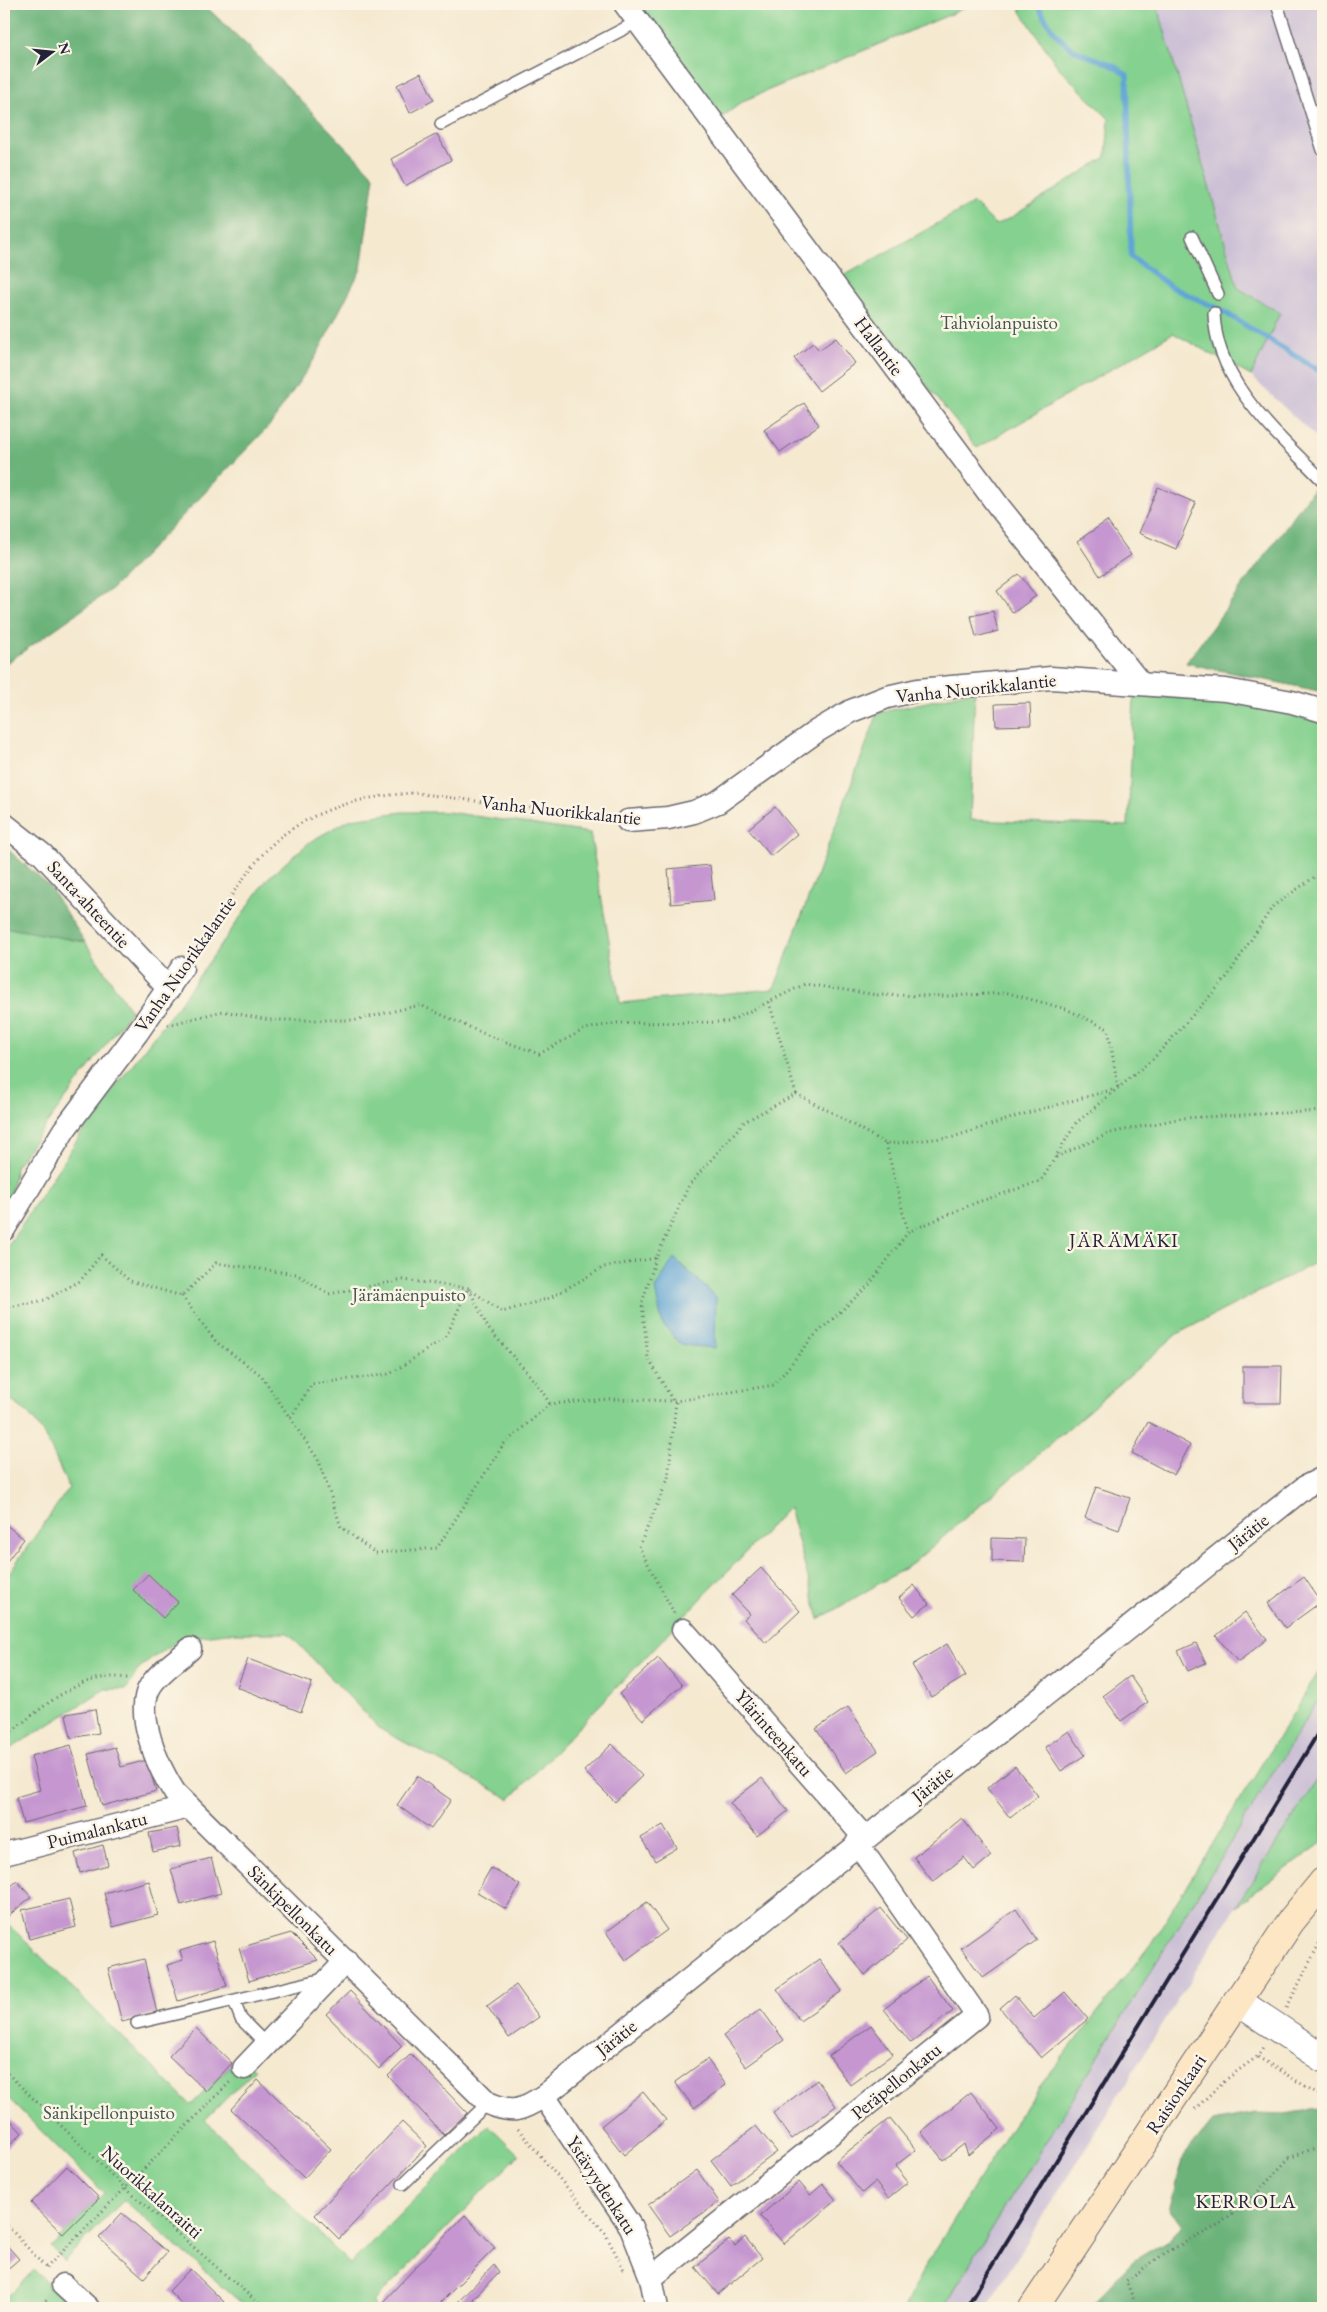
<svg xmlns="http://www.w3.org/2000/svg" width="1327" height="2312" font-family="'EB Garamond',serif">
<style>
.industrial{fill:#cbbfd5}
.green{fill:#85d18f;stroke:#547a65}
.forest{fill:#6cb37a;stroke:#476a5a}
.water{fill:#60a5d5;stroke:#416488}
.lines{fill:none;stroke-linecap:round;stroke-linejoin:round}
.stream{stroke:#60a5d5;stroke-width:5.5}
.building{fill:#c596d0}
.service-casing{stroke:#6c686f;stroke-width:14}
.minor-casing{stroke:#6c686f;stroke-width:25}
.tertiary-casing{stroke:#6c686f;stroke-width:30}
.secondary-casing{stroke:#6c686f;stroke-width:30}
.path{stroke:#6c686f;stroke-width:3;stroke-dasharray:1 4;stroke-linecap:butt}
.service{stroke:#fff;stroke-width:11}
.minor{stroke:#fff;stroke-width:22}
.tertiary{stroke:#fff;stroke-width:28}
.secondary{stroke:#fce6c4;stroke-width:28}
.rail{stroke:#22223b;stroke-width:4}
.labels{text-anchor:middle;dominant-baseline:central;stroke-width:5;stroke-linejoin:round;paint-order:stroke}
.park-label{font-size:19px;fill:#405754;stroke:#fcf5e5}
.street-label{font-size:19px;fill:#22223b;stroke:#fcf5e5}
.neighbourhood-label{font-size:20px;letter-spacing:1px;fill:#22223b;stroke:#fcf5e5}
</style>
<rect width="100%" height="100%" fill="#fcf5e5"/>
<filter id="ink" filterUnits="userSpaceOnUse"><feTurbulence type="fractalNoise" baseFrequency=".02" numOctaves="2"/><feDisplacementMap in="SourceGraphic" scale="10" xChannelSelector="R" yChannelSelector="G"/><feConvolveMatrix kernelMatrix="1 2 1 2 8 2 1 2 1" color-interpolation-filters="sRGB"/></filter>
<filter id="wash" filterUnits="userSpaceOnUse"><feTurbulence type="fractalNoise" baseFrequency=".0096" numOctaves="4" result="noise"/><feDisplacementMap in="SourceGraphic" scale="20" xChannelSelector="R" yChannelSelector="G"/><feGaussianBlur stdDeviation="1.12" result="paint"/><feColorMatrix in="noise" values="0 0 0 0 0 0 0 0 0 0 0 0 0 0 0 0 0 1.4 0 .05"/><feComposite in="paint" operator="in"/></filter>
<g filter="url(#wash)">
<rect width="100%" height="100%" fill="#f5e9d0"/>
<g class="industrial">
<path d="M1157,4H1323V444L1251,376L1280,313L1239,288Z"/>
<path d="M1323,1692V1771L1236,1906L986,2308H943Z"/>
</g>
<g class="green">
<path d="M638,4H970L956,12L745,100L722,117Z"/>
<path d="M1016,4H1157L1238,288L1280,313L1251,376L1173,333L977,448L840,278L974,203L996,225L1012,217L1106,157L1109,119L1058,67Z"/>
<path d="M975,691L970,820L1128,826L1134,696L1222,700L1292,714L1323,724V1259L1177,1334L912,1564L819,1619L789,1507L510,1799L380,1729L288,1633H226L180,1639L139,1668L127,1689H105L4,1753V1580L69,1488C51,1451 43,1416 4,1397V1252L94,1114L180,1003L268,878L311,841L351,819L402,812H448L590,833L620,1003L774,989L878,713Z"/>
<path d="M4,927L85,942L131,1011L17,1164L4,1223Z"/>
<path d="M1323,1665V1692L943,2308H904L921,2273L1012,2126L1037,2090L1150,1945Z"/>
<path d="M1323,1771V1842L1236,1906Z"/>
<path d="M4,1920L191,2105L241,2055L255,2069L205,2120L350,2264L489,2125L519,2155L373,2302L375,2308H247L124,2200L64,2261L51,2247L104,2193L4,2094Z"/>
<path d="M34,2270L73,2308H4V2300Z"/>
</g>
<g class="forest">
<path d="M16,4H203L250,48L374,176L361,269L315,358L271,424L113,588L4,665V15Z"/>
<path d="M1323,476V692L1186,663Z"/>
<path d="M4,846L49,886L85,942L4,927Z"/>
<path d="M1319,2109L1323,2112V2308H1088L1133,2261L1168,2240L1182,2226L1170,2210L1184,2156L1213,2121L1255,2113L1283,2114Z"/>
</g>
<path class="water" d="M674,1258L716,1297L715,1348L681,1345L662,1323L655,1289Z"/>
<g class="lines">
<path class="stream" d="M1037,4C1048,24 1059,44 1081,53C1098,60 1113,63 1127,75L1131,257L1171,287L1219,309L1323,373"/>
</g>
<g id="blocks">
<g class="building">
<path d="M421,73L434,100L410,113L397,85Z"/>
<path d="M437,134L451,160L405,186L391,159Z"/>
<path d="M836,338L855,363L819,391L794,358L813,343L819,350Z"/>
<path d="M804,403L819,425L780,452L764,430Z"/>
<path d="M1158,487L1196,503L1176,549L1139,533Z"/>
<path d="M1107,521L1131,555L1100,576L1077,541Z"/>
<path d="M1019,574L1036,596L1013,613L997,591Z"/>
<path d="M993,611L998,631L976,637L971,616Z"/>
<path d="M1030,703L1031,725L996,726L995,704Z"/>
<path d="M775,807L797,834L771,856L748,829Z"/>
<path d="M710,865L714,900L671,904L668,869Z"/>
<path d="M1243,1366H1282L1281,1403H1243Z"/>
<path d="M1148,1422L1190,1445L1174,1475L1132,1453Z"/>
<path d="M1096,1487L1130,1498L1119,1530L1085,1518Z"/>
<path d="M5,1524L24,1539L4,1565V1525Z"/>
<path d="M992,1538L1025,1539L1024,1562L992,1561Z"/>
<path d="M761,1568L800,1611L766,1643L744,1619L750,1614L732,1595Z"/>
<path d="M148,1574L178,1602L163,1618L133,1590Z"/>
<path d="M1304,1577L1321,1602L1285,1628L1268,1603Z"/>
<path d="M914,1585L929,1604L914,1616L899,1598Z"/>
<path d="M1245,1612L1267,1639L1238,1662L1216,1636Z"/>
<path d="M1196,1643L1206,1663L1188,1671L1178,1651Z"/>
<path d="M947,1644L966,1676L931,1697L912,1665Z"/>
<path d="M658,1658L682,1685L643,1720L619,1694Z"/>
<path d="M248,1659L312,1683L301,1712L237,1687Z"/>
<path d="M1130,1676L1148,1702L1121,1721L1103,1696Z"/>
<path d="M848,1707L878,1751L846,1773L816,1729Z"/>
<path d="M95,1709L99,1733L71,1738L66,1714Z"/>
<path d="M1069,1731L1085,1755L1061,1771L1045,1747Z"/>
<path d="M612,1744L642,1776L615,1802L584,1771Z"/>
<path d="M71,1745L87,1806L23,1823L16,1797L40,1790L31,1756Z"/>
<path d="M115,1747L121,1767L147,1760L156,1791L102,1806L88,1754Z"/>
<path d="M1015,1766L1038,1796L1010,1818L987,1788Z"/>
<path d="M417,1776L451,1800L431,1829L397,1805Z"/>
<path d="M762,1778L788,1811L757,1836L730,1803Z"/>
<path d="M962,1818L991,1856L974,1870L964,1857L933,1882L914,1857Z"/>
<path d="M663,1825L677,1848L655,1861L641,1838Z"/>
<path d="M177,1828L181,1846L153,1852L149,1833Z"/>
<path d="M103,1845L108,1865L80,1873L75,1853Z"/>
<path d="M211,1858L221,1893L181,1905L171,1869Z"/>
<path d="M491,1868L520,1885L506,1909L477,1892Z"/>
<path d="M17,1881L31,1897L7,1917L4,1913V1892Z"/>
<path d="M149,1881L158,1915L113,1927L104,1893Z"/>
<path d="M69,1899L76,1927L29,1939L22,1910Z"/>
<path d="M647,1902L667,1930L626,1960L606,1932Z"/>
<path d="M881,1908L907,1940L865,1975L839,1943Z"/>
<path d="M1016,1909L1037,1940L983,1978L961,1948Z"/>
<path d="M291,1933L318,1960L249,1981L239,1948Z"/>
<path d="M213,1941L227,1986L178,2001L167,1965L183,1960L180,1951Z"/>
<path d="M144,1959L157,2013L122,2022L108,1968Z"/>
<path d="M819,1959L842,1991L800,2021L777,1989Z"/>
<path d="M927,1976L953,2011L911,2043L884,2009Z"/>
<path d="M516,1985L539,2017L509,2038L487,2006Z"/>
<path d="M350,1991L402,2046L379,2069L326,2014Z"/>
<path d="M1065,1992L1088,2019L1041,2058L1000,2008L1015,1995L1034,2018Z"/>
<path d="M761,2009L784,2040L746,2067L723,2036Z"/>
<path d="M871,2025L893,2054L850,2085L829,2056Z"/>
<path d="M196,2028L232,2063L206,2091L169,2056Z"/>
<path d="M411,2054L467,2113L444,2135L388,2076Z"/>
<path d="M707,2059L726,2085L694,2108L675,2082Z"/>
<path d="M258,2080L331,2149L304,2178L231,2109Z"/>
<path d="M817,2080L836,2106L792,2139L773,2113Z"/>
<path d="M643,2092L666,2120L624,2155L601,2126Z"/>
<path d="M971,2092L1000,2129L968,2155L964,2144L943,2160L921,2132Z"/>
<path d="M4,2113L22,2133L4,2150Z"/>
<path d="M890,2118L916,2150L895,2166L908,2182L888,2198L875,2182L862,2193L836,2161Z"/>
<path d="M402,2122L427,2146L339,2239L315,2215Z"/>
<path d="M756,2126L777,2152L731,2186L711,2160Z"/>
<path d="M67,2166L99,2198L63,2234L31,2203Z"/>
<path d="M697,2170L719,2202L670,2236L648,2205Z"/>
<path d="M799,2182L810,2195L823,2184L836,2200L784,2244L760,2216Z"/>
<path d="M122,2213L167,2252L144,2278L99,2238Z"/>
<path d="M465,2215L495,2248L435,2308H381L379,2306Z"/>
<path d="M745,2237L762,2258L718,2294L695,2267L729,2240L735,2246Z"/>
<path d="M4,2242L19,2259L4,2272Z"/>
<path d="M494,2265L499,2272L473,2299L476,2308H458L456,2304Z"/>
<path d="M190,2269L224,2302L218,2308H186L169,2291Z"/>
</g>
</g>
</g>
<g filter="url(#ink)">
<use href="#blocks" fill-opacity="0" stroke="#6c686f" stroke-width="1"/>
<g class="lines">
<defs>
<g id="service">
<path d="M1277,4L1323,150"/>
<path d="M441,124L637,22"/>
<path d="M1192,237L1218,294"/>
<path d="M1214,313C1216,384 1278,434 1323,481"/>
<path d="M234,2001L241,2019L266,2044"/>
<path d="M137,2023L324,1979"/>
<path d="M403,2184L488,2103"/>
</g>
<g id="minor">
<path d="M625,4L1000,508L1140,683"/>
<path d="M628,821L668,818L694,812L718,802L817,731L851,711L887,697L918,690L1051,678L1226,690L1292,702L1323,711"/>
<path d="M4,824L43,855L169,989"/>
<path d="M4,1229L64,1130L137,1033L182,968"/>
<path d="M683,1630L864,1837"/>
<path d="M190,1649C178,1660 160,1671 151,1685C133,1712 159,1769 175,1793L488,2103C513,2114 522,2110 544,2096L1305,1487L1323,1478"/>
<path d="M4,1854L189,1807"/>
<path d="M244,2068L346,1961"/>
<path d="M544,2096L631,2227L651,2278L657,2308"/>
<path d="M651,2278L977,2016L857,1843"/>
<path d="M63,2285L88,2308"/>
</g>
<path id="tertiary" d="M1237,2001L1323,2058"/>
<path id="secondary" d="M1033,2308L1291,1921L1323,1882"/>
</defs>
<use href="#service" class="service-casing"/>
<use href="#minor" class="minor-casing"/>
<use href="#tertiary" class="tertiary-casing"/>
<use href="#secondary" class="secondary-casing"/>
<g class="path">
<path d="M193,953C216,920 252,858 283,835C322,806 369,795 416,793L610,819"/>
<path d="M769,1002L796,1094"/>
<path d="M168,1025L223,1011L269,1020H356L420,1005L487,1035L539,1054L585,1029L617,1023L728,1022L805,984L877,995L949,996L1008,993L1066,1009L1108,1029L1118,1087"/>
<path d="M886,1144L908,1232"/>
<path d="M1056,1157L1110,1133L1182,1118L1323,1111"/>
<path d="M656,1258L642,1303L648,1358L673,1401"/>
<path d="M469,1289L488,1328L538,1385L550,1404"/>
<path d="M182,1296L216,1342L261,1375L319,1461L341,1527L375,1553L437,1548L504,1444L550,1404L609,1399L676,1401L774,1385L812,1338L869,1285L908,1232L975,1203L1041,1181L1076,1123L1154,1058L1227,977L1273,906L1323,871"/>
<path d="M4,1308L45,1300L80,1281L101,1255L130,1281L182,1296L216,1263L296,1274L329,1294L403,1280L468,1288L502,1312L550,1298L604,1267L656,1258L689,1185L744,1122L796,1094L831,1112L886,1144L953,1137L1027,1113L1115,1089"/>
<path d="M291,1417L312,1384L390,1374L446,1337L468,1288"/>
<path d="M674,1613L639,1547L668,1479L676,1401"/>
<path d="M4,1737C41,1710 82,1667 131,1679"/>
<path d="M1287,2007L1323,1936"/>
<path d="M1258,2057L1323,2097"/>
<path d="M4,2070L125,2188L264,2308"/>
<path d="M1195,2109L1224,2081L1258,2056L1264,2047"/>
<path d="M518,2129L605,2233L624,2270"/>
<path d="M4,2222L46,2268"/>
<path d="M46,2268L231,2081"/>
<path d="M39,2308L48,2298"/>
<path d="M1137,2308L1126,2281L1165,2253L1217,2226L1255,2195L1289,2158L1323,2145"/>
</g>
<use href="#service" class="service"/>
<use href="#minor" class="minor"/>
<use href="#tertiary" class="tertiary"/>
<use href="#secondary" class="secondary"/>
<path class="rail" d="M966,2308L1323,1725"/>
</g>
</g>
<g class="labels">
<g class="park-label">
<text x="999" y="322">Tahviolanpuisto</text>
<text x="409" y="1294">Järämäenpuisto</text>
<text x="109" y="2112">Sänkipellonpuisto</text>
</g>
<g class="street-label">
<text transform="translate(879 346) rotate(53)">Hallantie</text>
<text transform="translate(976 688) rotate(-6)">Vanha Nuorikkalantie</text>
<text transform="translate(561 810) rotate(6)">Vanha Nuorikkalantie</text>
<text transform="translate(89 904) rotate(47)">Santa-ahteentie</text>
<text transform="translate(185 964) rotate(-55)">Vanha Nuorikkalantie</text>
<text transform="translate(1248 1532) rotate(-39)">Järätie</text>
<text transform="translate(774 1733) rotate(49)">Ylärinteenkatu</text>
<text transform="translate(932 1784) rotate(-39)">Järätie</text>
<text transform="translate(97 1830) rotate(-14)">Puimalankatu</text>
<text transform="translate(293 1910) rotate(45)">Sänkipellonkatu</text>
<text transform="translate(616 2038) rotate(-39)">Järätie</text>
<text transform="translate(896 2081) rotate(-39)">Peräpellonkatu</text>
<text transform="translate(1176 2094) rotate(-56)">Raisionkaari</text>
<text transform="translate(602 2185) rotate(57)">Ystävyydenkatu</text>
<text transform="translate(152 2192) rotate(42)">Nuorikkalanraitti</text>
</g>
<g class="neighbourhood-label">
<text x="1124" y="1240">JÄRÄMÄKI</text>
<text x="1246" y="2201">KERROLA</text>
</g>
</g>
<rect width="1327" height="2312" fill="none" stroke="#fcf5e5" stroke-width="20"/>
<g transform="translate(52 52) rotate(74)" stroke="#fcf5e5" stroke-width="4" paint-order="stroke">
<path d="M0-4L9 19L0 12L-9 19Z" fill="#22223b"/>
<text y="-8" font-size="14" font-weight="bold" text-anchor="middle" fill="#22223b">N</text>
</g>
</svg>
